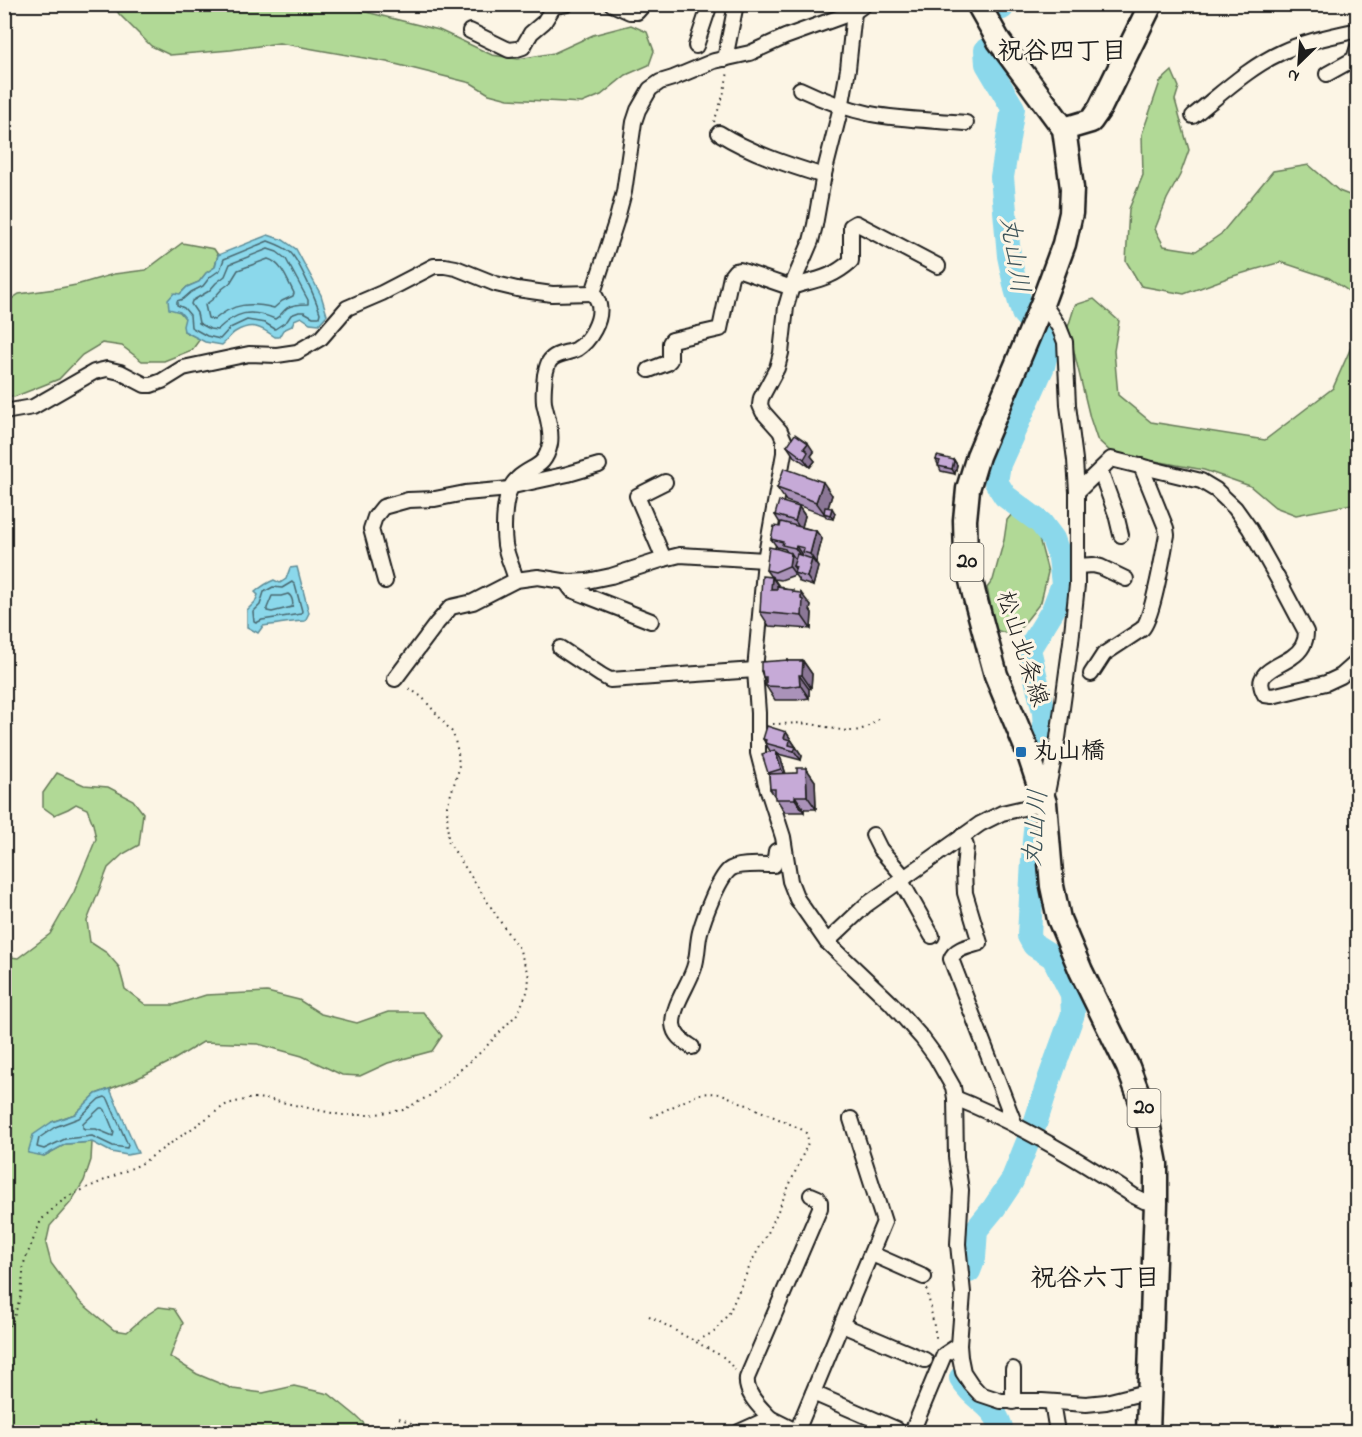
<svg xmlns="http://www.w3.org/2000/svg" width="1362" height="1437" font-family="'Indie Flower','Klee One',sans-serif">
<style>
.green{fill:#b1d996;stroke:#667a59;stroke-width:1.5}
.water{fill:#8bd8eb;stroke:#5f8d98;stroke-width:1.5}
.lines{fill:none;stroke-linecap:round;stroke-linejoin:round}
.shore{stroke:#48676f;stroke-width:1.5}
.river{stroke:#8bd8eb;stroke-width:24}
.minor-casing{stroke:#1c1c1c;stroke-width:18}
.primary-casing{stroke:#1c1c1c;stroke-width:27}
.path{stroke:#1c1c1c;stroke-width:2;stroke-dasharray:1.5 4.5;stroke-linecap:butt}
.minor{stroke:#fcf5e5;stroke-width:14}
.primary{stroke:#fcf5e5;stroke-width:22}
.wall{fill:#aa92b9;stroke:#1c1c1c;stroke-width:1.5}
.shaded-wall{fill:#8b7796;stroke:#1c1c1c;stroke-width:1.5}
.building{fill:#c6aad7;stroke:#1c1c1c;stroke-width:1.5}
.poi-dot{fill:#1f6fb2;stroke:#fcf5e5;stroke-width:2}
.labels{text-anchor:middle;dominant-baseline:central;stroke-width:6;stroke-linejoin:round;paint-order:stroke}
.shield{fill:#fcf5e5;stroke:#5f5d58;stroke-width:1.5}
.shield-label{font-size:22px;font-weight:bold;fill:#1c1c1c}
.street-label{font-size:24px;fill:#1c1c1c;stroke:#fcf5e5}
.poi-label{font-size:24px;font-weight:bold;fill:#1c1c1c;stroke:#fcf5e5;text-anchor:start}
.neighbourhood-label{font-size:26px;font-weight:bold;fill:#1c1c1c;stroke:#fcf5e5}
.water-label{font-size:26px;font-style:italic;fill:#3d545a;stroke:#fcf5e5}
</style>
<rect width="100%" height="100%" fill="#fcf5e5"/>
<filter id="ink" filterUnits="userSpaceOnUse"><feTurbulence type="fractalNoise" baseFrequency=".0167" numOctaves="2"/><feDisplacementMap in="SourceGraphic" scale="12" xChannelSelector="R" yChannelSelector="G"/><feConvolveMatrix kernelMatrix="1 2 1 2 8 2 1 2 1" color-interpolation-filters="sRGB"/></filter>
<g filter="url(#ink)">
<g class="green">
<path d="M113,5H338L439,30L492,55L518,59L554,53L593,35L631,25L647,32L654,51L649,65L626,75L601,95L582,103L508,99L489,94L471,83L387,62L279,43L231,50L170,55L151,46L119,14Z"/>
<path d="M1172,71L1179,87L1175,100L1189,150L1180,175L1167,199L1155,229L1164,246L1196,251L1221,234L1273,171L1309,165L1339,191L1357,198V503L1296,515L1275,507L1250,486L1204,470L1155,461L1131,459L1112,453L1097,439L1090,418L1068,327L1075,305L1094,299L1119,321L1114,351L1118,395L1151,422L1265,440L1333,388L1356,336L1357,297L1329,278L1281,262L1230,277L1184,294L1141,286L1126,261L1129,209L1143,175L1142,134L1160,82Z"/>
<path d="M182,243L214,249L218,255L215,267L206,273L199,282L187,287L180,294V312L185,318L184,331L200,339L192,350L164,361H142L122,346L102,343L82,355L59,379L14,397L5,394L4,304L19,294L55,289L76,285L114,274L146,270Z"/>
<path d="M1018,507L1039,538L1048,572L1041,602L1014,636L996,630L987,588L993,580L1004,540L1007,520Z"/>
<path d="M57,773L84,785L108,787L133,800L143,813L139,845L123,854L108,868L87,921L90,942L107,953L119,967L125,989L146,1005H174L206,995L267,992L299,1000L321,1014L357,1023L388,1012H423L442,1036L432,1051L388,1063L360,1076L342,1075L302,1056L258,1044L203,1042L170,1062L136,1079L96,1094L75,1114L52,1122L28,1152L44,1156L66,1144L92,1142L91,1160L84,1181L71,1202L50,1226L46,1244L51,1263L79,1301L114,1330L127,1332L144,1317L159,1307L174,1309L183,1323L170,1357L197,1374L233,1389L263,1393L294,1386L329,1394L355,1415L373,1432H5L4,956L18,958L50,934L74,892L96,839L93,824L87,809L76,804L68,809L54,815L43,807V793Z"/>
</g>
<g class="water">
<path d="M268,235L283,240L296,249L321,295L327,315L319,324L310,323L301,317L294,320L292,326L283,330L279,337H275C261,327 252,322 235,332C230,335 227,341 222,345L205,342L184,331L183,326L185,318L180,312L169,309L168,300L174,293L180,294L187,287L199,282L206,273L215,267L218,255Z"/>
<path d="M297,567L309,613L305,621C291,621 277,625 263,626L258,633L247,627V610L255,602L258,595L255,592C261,587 266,583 274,580L280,583L286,579L290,568Z"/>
<path d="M110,1089L138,1153L127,1155L111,1152L92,1142L66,1144L44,1156L28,1153L33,1135L52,1122L75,1114L96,1094Z"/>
</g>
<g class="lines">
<g class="shore">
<path d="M268,241C276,244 283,246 290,252C299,261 316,299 320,313L319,317H313L304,312H299L291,315L287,321L275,329L265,323L247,320L230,328L220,339L207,336L191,327L190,315L184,308L177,305V301L183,299L191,292L203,286L210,277L220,270L224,259Z"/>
<path d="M268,249L277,252L286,259L308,300V304C301,304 293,304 287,308C282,312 281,316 275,319C250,308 236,312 217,330L210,329L199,323L197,313L191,304L192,301L209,291L216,283L225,276L230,264Z"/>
<path d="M268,259C282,263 287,280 294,293L293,296L282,301L274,308C251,302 233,303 214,320L208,318L205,305L213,299L222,289L230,283L238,270Z"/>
<path d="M292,582L295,585L302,611L301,614L262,620L256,623L254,622L253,612L260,605L264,592L273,587L282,588Z"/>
<path d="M288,594C292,596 294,604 292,607L272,612L267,611V608L272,596H281Z"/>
<path d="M105,1097L108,1099L128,1145L127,1148L113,1146L92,1136L65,1139L44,1149L37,1147L39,1138L55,1127L79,1118L99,1099Z"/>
<path d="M100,1108H103L105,1110L114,1132L113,1136L96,1129H85L83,1128V1124Z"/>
</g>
<g class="river">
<path d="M1002,8L1004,4"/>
<path d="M969,1271L974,1258L976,1230L994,1208L1012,1181L1035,1124L1049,1080L1073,1014L1072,994L1053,957L1034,945L1029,936L1034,841L1045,731L1044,712L1029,649L1053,610L1063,584L1060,558L1053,539L1041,523L1005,496L996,482L999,464L1043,366L1049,342L1023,313L1016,289L1009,256L1002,177L1013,108L987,64L986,50"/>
<path d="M961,1378C973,1401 997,1404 1002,1432"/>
</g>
<defs>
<g id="minor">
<path d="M612,4L630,12H637L644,4"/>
<path d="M854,12L848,69L842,103L824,174L815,225L811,241L793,283L786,307L781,353L777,368L761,398L760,405L763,412L780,431L784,440V453L765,560L755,670L758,713V753L766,784L783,837L790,881L797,899L827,942L891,1003L922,1038L936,1057L953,1087L955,1098L956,1157L961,1190L958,1244L963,1293L959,1345L960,1357L963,1372L971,1384L980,1394L1001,1401H1042L1086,1404L1106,1402L1150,1391"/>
<path d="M470,31L509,50L517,49L523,47L531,33L544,22L554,6L567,4"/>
<path d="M696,46L710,4"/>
<path d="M725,59L736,4"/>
<path d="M1327,74L1354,59L1358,47"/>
<path d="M800,89C823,100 847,109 871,114C902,120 934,120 966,123"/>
<path d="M1193,116C1221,94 1249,67 1282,52C1305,41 1333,36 1358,30"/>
<path d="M719,133C751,153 788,165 824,176"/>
<path d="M793,283L798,285C820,279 833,277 851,261V226L856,223L938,266"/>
<path d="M649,370L667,363L670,360V343L672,340L720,329L731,276L735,271L740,270L792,288"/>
<path d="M4,412L33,407L94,372L107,369L120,372L145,385H151L162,381L183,368L249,354L277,355L297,352L321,338L347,308L382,293L434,266H445L456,268L496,284L517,289L552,294L593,293"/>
<path d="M1100,470L1116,514L1121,535"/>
<path d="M513,486L568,474L599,465"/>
<path d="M1077,492L1111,459L1201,481L1216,490L1235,508L1250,529L1279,581L1306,632C1306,643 1301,651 1292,657C1279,667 1251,672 1265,695L1272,696L1326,683L1341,676L1358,661"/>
<path d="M664,559L637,496L665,482"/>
<path d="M765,560L680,555L664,559L611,576L587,581L569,582L538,577L516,580C513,568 507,557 505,545C503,528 503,491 517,479C532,465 545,469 550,444C552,430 547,417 544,403C543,394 544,384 545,375C546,371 547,366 549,362C555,352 568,354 577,349C590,341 602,320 599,305C598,300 596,297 593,293L616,222L624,192L634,122L638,110L650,89L660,82L673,78L714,61L750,53L785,37L854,12L865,4"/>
<path d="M1077,566L1093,565L1101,567L1126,579"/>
<path d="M385,581L371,529L375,517L383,507L408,500L435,499L465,493L510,489"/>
<path d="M566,582L572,590L651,621"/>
<path d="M560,648L601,675L610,680L755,670"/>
<path d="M1091,674L1104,654L1142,629C1153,618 1163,554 1167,535L1166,528L1141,466"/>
<path d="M395,679L437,623L451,607L473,602L516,580"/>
<path d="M873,835L880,849L905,878"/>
<path d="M962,836L966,846L964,870L965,893L980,943C970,946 955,948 951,959L1015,1125"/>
<path d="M901,881L932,936"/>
<path d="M827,942L866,905L980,824L1002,813L1045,803L1058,738L1071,642L1077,585V492L1075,460L1068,405L1065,342L1059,327L1043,303"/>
<path d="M692,1047C683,1041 674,1036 673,1024C673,1005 688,986 694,968C698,957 697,944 700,932C704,917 718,880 729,870C737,863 762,865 774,865L776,851H784"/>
<path d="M955,1098C1018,1123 1077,1158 1134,1196L1144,1201L1156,1203"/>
<path d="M872,1254L924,1277"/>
<path d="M842,1325L925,1360"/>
<path d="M813,1393L896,1429"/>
<path d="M1013,1402V1369"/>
<path d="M1052,1402L1057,1432"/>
<path d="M770,1418C760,1407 745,1394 747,1378L820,1208V1202L818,1198L811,1195"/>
<path d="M797,1431L884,1222L851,1119"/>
<path d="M739,1432L770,1418L798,1432"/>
<path d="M912,1432L944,1355L959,1345"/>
</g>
<g id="primary">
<path d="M978,4L999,41L1064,129L1072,188L1071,213L1064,244L1042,304L978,456L968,489L965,520L966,558L974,594L996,675L1028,752L1045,803L1052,886L1059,919L1081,971L1128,1067L1147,1117L1156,1164V1203L1148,1432"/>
<path d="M1064,129L1091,121L1100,108L1151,4"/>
</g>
</defs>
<use href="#minor" class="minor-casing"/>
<use href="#primary" class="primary-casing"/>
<g class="path">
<path d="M714,122L723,96L728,72"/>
<path d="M773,724C787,724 802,722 816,725C846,730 856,739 882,716"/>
<path d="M651,1117L699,1094L710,1093L722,1094L799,1128C807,1132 808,1135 808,1143L769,1231L753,1259L729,1313L714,1332L695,1342"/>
<path d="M927,1289L937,1342"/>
<path d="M649,1316L725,1358L735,1370"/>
<path d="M4,1329L12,1323L21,1295L24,1263L41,1220L58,1204L71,1195L141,1164L227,1104L253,1098L267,1099L341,1115H369L403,1110L431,1095L482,1051L518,1013L528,990L529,977L519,948L511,938L448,841L447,806L459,769L458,752L453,733L422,697L407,687"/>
<path d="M399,1418L433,1432"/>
<path d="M4,1426L25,1432"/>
<path d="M72,1432L94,1422L107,1429L108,1432"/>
</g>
<use href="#minor" class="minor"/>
<use href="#primary" class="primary"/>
</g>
<g class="wall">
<path d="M787,446L814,452L811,456L815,461L810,467L793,455Z"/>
<path d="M936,460H954L957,465L955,474L941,471Z"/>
<path d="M777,488L832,495L828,508L835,513L833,519L827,518L825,515L786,501Z"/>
<path d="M799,507L805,516L802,527L816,531L822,539L816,563L815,562L818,567L813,586L800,582L795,575L781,580L774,579L779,586L783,587L785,589L794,592L811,606L810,610L812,613L811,629L769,626L760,612L771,577L766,570L787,552L785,549L777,547L771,539L780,527V523L775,515Z"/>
<path d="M788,660L789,661H803L812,674L811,688L809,689V698L797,700H775L766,686V681L763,677L761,671Z"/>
<path d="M786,732L802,756L801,760L778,754L781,759L786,774L797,773L806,768L815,781L816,809H804V812H785L770,789L769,774L768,773L770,751L763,739Z"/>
</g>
<g class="shaded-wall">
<path d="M808,443L814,452L811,456L815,461L810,467L804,459V448Z"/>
<path d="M954,460L957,465L955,474L952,469Z"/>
<path d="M823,482L832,495L826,514L824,513L816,502Z"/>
<path d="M799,507L805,516L801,530L795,521Z"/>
<path d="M832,508L835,513L833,519L830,515Z"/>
<path d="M816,531L822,539L816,563L810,554Z"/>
<path d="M796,546L802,555L801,557L795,548Z"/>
<path d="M791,553L797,562L793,566L796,570L794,573L789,566Z"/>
<path d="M812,559L818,567L813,586L807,577Z"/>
<path d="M772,577L781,590L771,589Z"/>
<path d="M801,593L811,606L810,610L812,613L811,629L802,616Z"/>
<path d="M803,661L812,674L811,688L802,675Z"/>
<path d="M799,675L809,689V698L800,685Z"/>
<path d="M786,732L802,756L801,760L784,738Z"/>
<path d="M775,750L781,759L787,778L781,769Z"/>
<path d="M806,768L815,781L816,809L807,796Z"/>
<path d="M795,796L804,809V812L795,799Z"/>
</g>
<g class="building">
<path d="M795,434L808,443L804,448L808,452L804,459L787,446Z"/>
<path d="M937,456L954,460L952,469L938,466L940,461L936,460Z"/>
<path d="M784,468L823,482L816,502L777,488Z"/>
<path d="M779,501L799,507L795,521L775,515Z"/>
<path d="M825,507L832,508L830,515L824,513Z"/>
<path d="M781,522L816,531L810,554L803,552L804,548L796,546L795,548L782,545L783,542L771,539L774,526L780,527Z"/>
<path d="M769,547L778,549L791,553L789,566L775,572L766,570Z"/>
<path d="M797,554L812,559L807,577L794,573L796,567L793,566Z"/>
<path d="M762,576L772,577L771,589H777V586L783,587V589L793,590V592L801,593V599L803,600L802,616L760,612Z"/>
<path d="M788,660V661H803L802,675H799L800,685L787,687L766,686V677H763L762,671H761V662Z"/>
<path d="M767,726L786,732L784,738L790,740L789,745L796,747L794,751L765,743L766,740L763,739Z"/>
<path d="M775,750L781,769L768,773L762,754Z"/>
<path d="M797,768H806L807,796H795V799H775V789H770L769,774L797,773Z"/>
</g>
</g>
<rect class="poi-dot" x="1015" y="746" width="12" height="12" rx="3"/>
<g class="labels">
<g class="shield">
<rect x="950.5" y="543" width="33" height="38" rx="4.5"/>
<rect x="1127.5" y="1089" width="33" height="38" rx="4.5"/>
</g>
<g class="shield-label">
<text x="967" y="562">20</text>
<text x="1144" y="1108">20</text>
</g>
<g class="street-label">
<text transform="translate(1021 649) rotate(72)">松山北条線</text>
</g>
<g class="poi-label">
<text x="1033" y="752">丸山橋</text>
</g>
<g class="neighbourhood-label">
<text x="1062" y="53">祝谷四丁目</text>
<text x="1095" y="1280">祝谷六丁目</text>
</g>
<g class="water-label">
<text transform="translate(1013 255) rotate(81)">丸山川</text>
<text transform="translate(1037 828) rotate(-85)">丸山川</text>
</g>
</g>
<rect width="1362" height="1437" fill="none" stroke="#fcf5e5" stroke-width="24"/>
<rect x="12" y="12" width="1338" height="1413" fill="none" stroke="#1c1c1c" stroke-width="2" filter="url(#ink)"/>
<g transform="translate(1299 63) rotate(205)" stroke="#fcf5e5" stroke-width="4.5" paint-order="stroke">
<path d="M0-4.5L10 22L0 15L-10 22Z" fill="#1c1c1c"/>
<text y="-9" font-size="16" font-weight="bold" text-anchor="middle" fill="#1c1c1c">N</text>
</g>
</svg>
